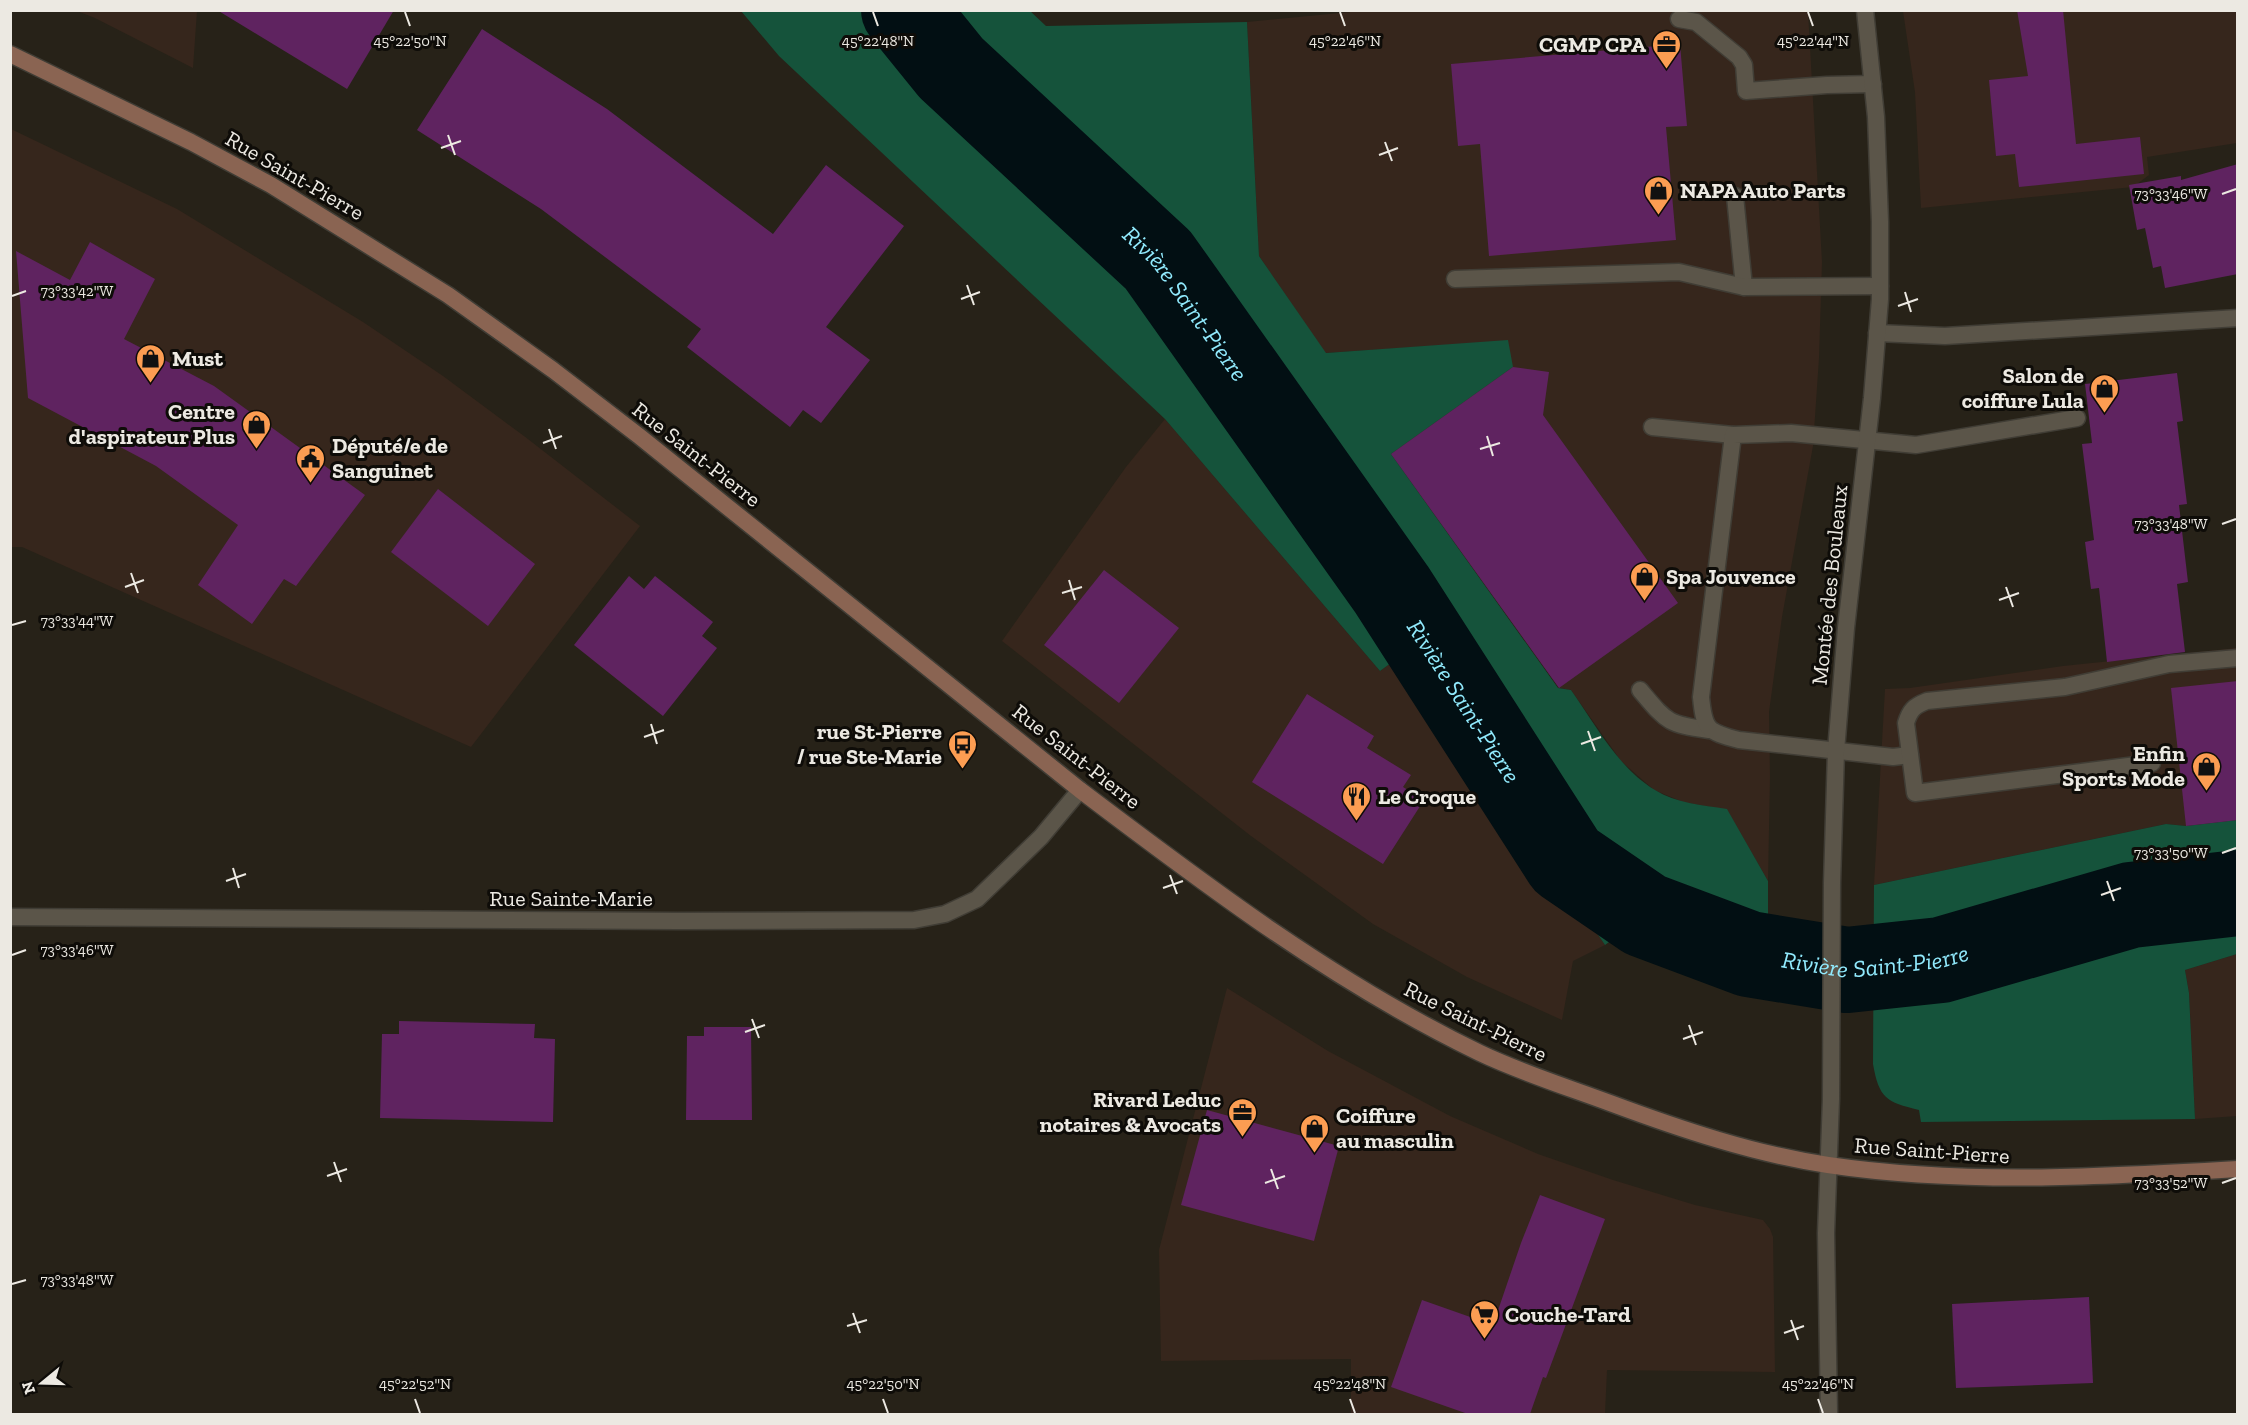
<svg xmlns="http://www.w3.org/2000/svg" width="2248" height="1425" font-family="'Zilla Slab',serif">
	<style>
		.commercial { fill: #36261c }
		.green { fill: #15533b }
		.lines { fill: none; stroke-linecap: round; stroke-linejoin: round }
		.river { stroke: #020f13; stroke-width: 86 }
		.building { fill: #5f2360 }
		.service-casing { stroke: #403d35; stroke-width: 19 }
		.minor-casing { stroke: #403d35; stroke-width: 19 }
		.tertiary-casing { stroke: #403d35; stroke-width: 19 }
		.secondary-casing { stroke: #403d35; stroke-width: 19 }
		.service { stroke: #5b5549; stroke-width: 16 }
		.minor { stroke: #5b5549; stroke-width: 16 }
		.tertiary { stroke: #5b5549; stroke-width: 16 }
		.secondary { stroke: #8a6452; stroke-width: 16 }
		.ticks { fill: none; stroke: #ece9e2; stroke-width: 2 }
		.labels { text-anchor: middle; stroke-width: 6; stroke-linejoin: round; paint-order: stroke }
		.poi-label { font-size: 22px; font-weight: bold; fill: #ece9e2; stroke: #0e0c08; text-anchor: start }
		.street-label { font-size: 22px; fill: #ece9e2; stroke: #0e0c08 }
		.water-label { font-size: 24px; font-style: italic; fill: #91eafd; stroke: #0e0c08 }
		.ticks-label { font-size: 15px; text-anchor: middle; fill: #ece9e2; stroke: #0e0c08; stroke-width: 6; stroke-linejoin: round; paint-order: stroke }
	</style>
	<rect width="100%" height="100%" fill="#272218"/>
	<g class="commercial">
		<polygon points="1371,10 1808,11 1822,262 1819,358 1813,446 1782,617 1769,712 1770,777 1768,881 1727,810 1683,802 1654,790 1621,761 1571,690 1559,688 1391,454 1508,341 1325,353 1259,256 1247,22"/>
		<polygon points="77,11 197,11 193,68 95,18"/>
		<polygon points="1903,11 2237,11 2237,143 2147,157 2149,175 2133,187 1921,208 1915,92"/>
		<polygon points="11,129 177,209 363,322 443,376 524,436 640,526 471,747 22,547 11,547"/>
		<polygon points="1165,419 1380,671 1406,652 1605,945 1573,961 1562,1020 1467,977 1373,924 1251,836 1002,641 1126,467"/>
		<polygon points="2237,648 2237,820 2186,826 2166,824 1874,885 1885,689 1910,688 2063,666"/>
		<polygon points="2237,954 2237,1116 2195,1119 2189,993 2185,970"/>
		<polygon points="1227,988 1328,1051 1450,1116 1538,1154 1613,1180 1695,1205 1763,1220 1770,1229 1773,1237 1775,1372 1607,1370 1605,1414 1351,1414 1351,1359 1161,1361 1159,1250"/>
	</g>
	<g class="green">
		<path d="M 741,11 L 1030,11 L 1046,26 L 1247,22 L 1259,256 L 1326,353 L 1508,340 L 1513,367 L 1391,454 L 1558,688 L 1571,690 C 1595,724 1618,768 1655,790 C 1676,803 1702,805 1727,809 L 1768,881 L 1768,944 L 1749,942 L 1655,908 L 1605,945 L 1406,652 L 1380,671 L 1165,419 L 779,56 Z"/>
		<path d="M 2237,820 L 2237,954 L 2185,970 L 2189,993 L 2195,1119 L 1921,1122 L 1919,1110 C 1886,1102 1879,1098 1873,1064 L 1874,885 L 2166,824 L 2186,826 Z"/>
	</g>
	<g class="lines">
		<path class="river" id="s1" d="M 904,10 L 951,68 L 1158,260 L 1392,590 L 1566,861 L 1645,915 L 1749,954 L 1847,970 L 1941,960 L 2131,905 L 2238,893"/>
	</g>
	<g class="building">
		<polygon points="217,10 394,10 347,89"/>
		<polygon points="2017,10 2063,10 2076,144 2140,137 2144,174 2019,187 2015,154 1996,156 1989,80 2028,76"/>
		<polygon points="482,29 607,109 773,234 826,165 904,226 826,327 870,360 821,423 803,410 790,427 687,347 701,329 541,209 417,130"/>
		<polygon points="1680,44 1687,126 1666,127 1676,240 1489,256 1480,144 1458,146 1451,64"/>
		<polygon points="2238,164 2238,274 2165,288 2161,266 2153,268 2145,228 2137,230 2129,185 2181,176 2181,180"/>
		<polygon points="90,242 155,279 124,339 214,386 365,495 296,586 284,579 252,624 198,585 238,525 156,466 28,398 16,251 70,280"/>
		<polygon points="1513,367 1549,372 1543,415 1678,603 1559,688 1391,454"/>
		<polygon points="2177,373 2183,421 2177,422 2187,504 2179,505 2188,582 2177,584 2185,652 2107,662 2099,588 2091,589 2085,542 2094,540 2082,444 2092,443 2085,384"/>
		<polygon points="438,489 535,564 488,626 391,552"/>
		<polygon points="1104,570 1179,628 1119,703 1044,645"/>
		<polygon points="629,576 644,589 655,576 713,622 702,636 717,648 663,716 574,645"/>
		<polygon points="2238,681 2238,820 2186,826 2171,688"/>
		<polygon points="1307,694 1374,736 1367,748 1411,775 1403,787 1424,800 1383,864 1252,782"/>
		<polygon points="399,1021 535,1024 534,1038 555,1039 553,1122 380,1118 382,1034 399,1034"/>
		<polygon points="704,1027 751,1027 752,1120 686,1120 687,1036 704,1036"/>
		<polygon points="1207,1110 1339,1146 1314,1241 1181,1205"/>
		<polygon points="1540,1195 1605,1219 1546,1378 1543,1377 1530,1414 1468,1414 1391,1387 1422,1300 1493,1325 1521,1243"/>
		<polygon points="2089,1297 2093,1383 1956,1388 1952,1304"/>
	</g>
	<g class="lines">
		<defs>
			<g id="service">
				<polyline points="1679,19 1696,22 1739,57 1744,65 1746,91 1827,85 1873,84"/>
				<polyline points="1735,196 1744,287"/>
				<polyline points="1455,279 1679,272 1744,287 1880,286"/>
				<polyline points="1652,427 1733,435"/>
				<path d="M 1640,690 C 1667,722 1667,724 1709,730"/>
				<path d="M 1910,755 L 1893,757 L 1739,740 C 1707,732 1704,729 1701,697 L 1733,435 L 1791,433 L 1916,445 L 2077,418"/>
				<path d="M 2152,763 L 1915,793 L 1906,723 C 1910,710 1914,706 1927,701 L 2065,687 L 2169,664 L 2238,658"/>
			</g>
			<g id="minor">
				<polyline points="1877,333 1945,336 2238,318"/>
				<polyline points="10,917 678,921 914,920 945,914 977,899 1041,837 1080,790"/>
			</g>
			<polyline id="tertiary" points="1829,1414 1826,1233 1831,1099 1832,883 1836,751 1846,628 1872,398 1880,299 1880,222 1876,117 1865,10"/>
			<path id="secondary" d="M 10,54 L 191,142 L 271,185 L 448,295 L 553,370 L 639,436 L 1080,790 C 1208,887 1335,983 1480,1053 C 1522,1073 1567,1087 1610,1103 C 1680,1129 1754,1154 1828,1165 C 1964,1185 2101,1177 2238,1169"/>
		</defs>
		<use href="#service" class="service-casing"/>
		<use href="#minor" class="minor-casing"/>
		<use href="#tertiary" class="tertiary-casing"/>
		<use href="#secondary" class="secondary-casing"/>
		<use href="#service" class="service"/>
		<use href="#minor" class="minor"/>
		<use href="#tertiary" class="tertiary"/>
		<use href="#secondary" class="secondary"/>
	</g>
	<path class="ticks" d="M 405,12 L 410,26M 873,12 L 878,26M 1340,12 L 1345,26M 1808,12 L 1813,26M 448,135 L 455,155M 1385,142 L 1392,161M 441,148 L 461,141M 1379,155 L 1398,148M 2222,194 L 2236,189M 967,285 L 974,305M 1905,292 L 1911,312M 12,296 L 26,291M 961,299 L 980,292M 1898,306 L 1918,299M 549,429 L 556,449M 1487,436 L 1493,456M 543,443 L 562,436M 1480,449 L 1500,443M 2222,524 L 2236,519M 131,573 L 138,593M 1069,580 L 1075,600M 125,587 L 144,580M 2006,587 L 2013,607M 1062,593 L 1082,587M 1999,600 L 2019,593M 12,625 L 26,621M 651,724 L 657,744M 1588,731 L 1595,751M 644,737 L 664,730M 1581,744 L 1601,737M 2222,853 L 2236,848M 233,868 L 239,888M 1170,875 L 1177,894M 226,881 L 246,874M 2107,881 L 2114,901M 1163,888 L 1183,881M 2101,895 L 2121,888M 12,955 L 26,950M 752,1019 L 759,1038M 1689,1025 L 1696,1045M 745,1032 L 765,1025M 1683,1039 L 1703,1032M 334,1162 L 341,1182M 1271,1169 L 1278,1189M 327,1176 L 347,1169M 1265,1183 L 1285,1176M 2222,1183 L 2236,1178M 12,1284 L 26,1280M 853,1313 L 860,1333M 1791,1320 L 1798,1340M 847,1326 L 867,1320M 1784,1333 L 1804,1326M 415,1399 L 420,1413M 883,1399 L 888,1413M 1350,1399 L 1355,1413M 1818,1399 L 1823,1413"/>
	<defs>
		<symbol id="office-pin" viewBox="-11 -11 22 30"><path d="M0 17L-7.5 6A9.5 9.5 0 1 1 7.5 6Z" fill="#fc9d52" stroke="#0e0c08"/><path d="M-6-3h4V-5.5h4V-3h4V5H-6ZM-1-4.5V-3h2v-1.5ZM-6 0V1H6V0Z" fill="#111"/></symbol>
		<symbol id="shop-pin" viewBox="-11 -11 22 30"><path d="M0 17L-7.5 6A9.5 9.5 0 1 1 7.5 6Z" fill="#fc9d52" stroke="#0e0c08"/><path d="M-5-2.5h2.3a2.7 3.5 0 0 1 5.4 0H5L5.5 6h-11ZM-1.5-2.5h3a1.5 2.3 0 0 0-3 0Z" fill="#111"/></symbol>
		<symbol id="civic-pin" viewBox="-11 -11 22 30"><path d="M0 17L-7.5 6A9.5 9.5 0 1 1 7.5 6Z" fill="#fc9d52" stroke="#0e0c08"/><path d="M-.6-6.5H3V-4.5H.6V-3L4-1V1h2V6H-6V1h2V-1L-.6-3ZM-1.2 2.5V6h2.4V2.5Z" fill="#111"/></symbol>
		<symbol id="bus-pin" viewBox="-11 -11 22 30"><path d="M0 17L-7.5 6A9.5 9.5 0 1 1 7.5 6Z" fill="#fc9d52" stroke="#0e0c08"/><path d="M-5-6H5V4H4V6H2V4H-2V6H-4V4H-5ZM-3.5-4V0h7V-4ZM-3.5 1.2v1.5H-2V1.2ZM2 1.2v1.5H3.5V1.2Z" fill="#111"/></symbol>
		<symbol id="restaurant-pin" viewBox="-11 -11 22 30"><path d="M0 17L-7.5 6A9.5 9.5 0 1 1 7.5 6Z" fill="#fc9d52" stroke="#0e0c08"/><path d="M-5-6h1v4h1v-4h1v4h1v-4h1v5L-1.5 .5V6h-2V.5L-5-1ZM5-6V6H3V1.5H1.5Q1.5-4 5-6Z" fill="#111"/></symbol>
		<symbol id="supermarket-pin" viewBox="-11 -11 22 30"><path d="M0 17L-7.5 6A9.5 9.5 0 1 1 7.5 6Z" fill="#fc9d52" stroke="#0e0c08"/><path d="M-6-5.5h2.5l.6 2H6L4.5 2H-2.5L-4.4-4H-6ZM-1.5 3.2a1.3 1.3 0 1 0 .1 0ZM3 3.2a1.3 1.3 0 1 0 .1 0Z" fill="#111"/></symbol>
	</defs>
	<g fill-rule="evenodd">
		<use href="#office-pin" x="1650" y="28" width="33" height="45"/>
		<use href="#shop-pin" x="1642" y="174" width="33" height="45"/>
		<use href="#shop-pin" x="134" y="342" width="33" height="45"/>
		<use href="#shop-pin" x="2088" y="372" width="33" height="45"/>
		<use href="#shop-pin" x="240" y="408" width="33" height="45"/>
		<use href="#civic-pin" x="294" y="442" width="33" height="45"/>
		<use href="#shop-pin" x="1628" y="560" width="33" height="45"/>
		<use href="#bus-pin" x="946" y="728" width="33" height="45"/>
		<use href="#shop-pin" x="2190" y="750" width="33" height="45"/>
		<use href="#restaurant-pin" x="1340" y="780" width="33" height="45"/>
		<use href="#office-pin" x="1226" y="1096" width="33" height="45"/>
		<use href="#shop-pin" x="1298" y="1112" width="33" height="45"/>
		<use href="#supermarket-pin" x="1468" y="1298" width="33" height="45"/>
	</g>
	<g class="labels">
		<g class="poi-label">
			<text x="1646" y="52" text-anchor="end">CGMP CPA</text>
			<text x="1680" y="198">NAPA Auto Parts</text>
			<text x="172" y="366">Must</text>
			<text x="2084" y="383" text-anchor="end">Salon de<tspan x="2084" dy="25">coiffure Lula</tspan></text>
			<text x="235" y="419" text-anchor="end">Centre<tspan x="235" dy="25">d'aspirateur Plus</tspan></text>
			<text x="332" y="453">Député/e de<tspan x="332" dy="25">Sanguinet</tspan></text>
			<text x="1666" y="584">Spa Jouvence</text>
			<text x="942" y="739" text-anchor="end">rue St-Pierre<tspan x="942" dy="25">/ rue Ste-Marie</tspan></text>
			<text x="2185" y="761" text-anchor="end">Enfin<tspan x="2185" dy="25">Sports Mode</tspan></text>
			<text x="1378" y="804">Le Croque</text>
			<text x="1221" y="1107" text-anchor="end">Rivard Leduc<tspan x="1221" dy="25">notaires &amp; Avocats</tspan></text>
			<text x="1336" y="1123">Coiffure<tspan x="1336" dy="25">au masculin</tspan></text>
			<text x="1505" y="1322">Couche-Tard</text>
		</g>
		<g class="street-label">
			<text transform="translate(295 175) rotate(30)" y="8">Rue Saint-Pierre</text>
			<text transform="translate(697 454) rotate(38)" y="8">Rue Saint-Pierre</text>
			<text transform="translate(1829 585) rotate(-84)" y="8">Montée des Bouleaux</text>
			<text transform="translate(1077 756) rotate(38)" y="8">Rue Saint-Pierre</text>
			<text x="571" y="906">Rue Sainte-Marie</text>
			<text transform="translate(1476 1021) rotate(26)" y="8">Rue Saint-Pierre</text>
			<text transform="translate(1932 1150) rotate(4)" y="8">Rue Saint-Pierre</text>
		</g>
		<g class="water-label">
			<text dy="8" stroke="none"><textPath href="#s1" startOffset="408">Rivière Saint-Pierre</textPath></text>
			<text dy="8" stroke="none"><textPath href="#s1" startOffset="894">Rivière Saint-Pierre</textPath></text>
			<text dy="8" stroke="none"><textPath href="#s1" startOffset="1418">Rivière Saint-Pierre</textPath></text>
		</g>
	</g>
	<g class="ticks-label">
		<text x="410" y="46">45°22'50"N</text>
		<text x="878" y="46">45°22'48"N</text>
		<text x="1345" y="46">45°22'46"N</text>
		<text x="1813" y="46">45°22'44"N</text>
		<text x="2171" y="199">73°33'46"W</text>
		<text x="77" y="296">73°33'42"W</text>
		<text x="2171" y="529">73°33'48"W</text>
		<text x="77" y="626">73°33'44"W</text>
		<text x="2171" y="858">73°33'50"W</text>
		<text x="77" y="955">73°33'46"W</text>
		<text x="2171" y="1188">73°33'52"W</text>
		<text x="77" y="1285">73°33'48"W</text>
		<text x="415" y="1389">45°22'52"N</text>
		<text x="883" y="1389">45°22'50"N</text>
		<text x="1350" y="1389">45°22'48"N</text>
		<text x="1818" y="1389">45°22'46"N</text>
	</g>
	<rect width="2248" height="1425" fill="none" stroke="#ece9e2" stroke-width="24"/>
	<g transform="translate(42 1383) rotate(251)" stroke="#0e0c08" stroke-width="4.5" paint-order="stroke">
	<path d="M0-4.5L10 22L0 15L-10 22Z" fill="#ece9e2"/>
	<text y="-9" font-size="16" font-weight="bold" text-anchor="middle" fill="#ece9e2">N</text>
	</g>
</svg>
